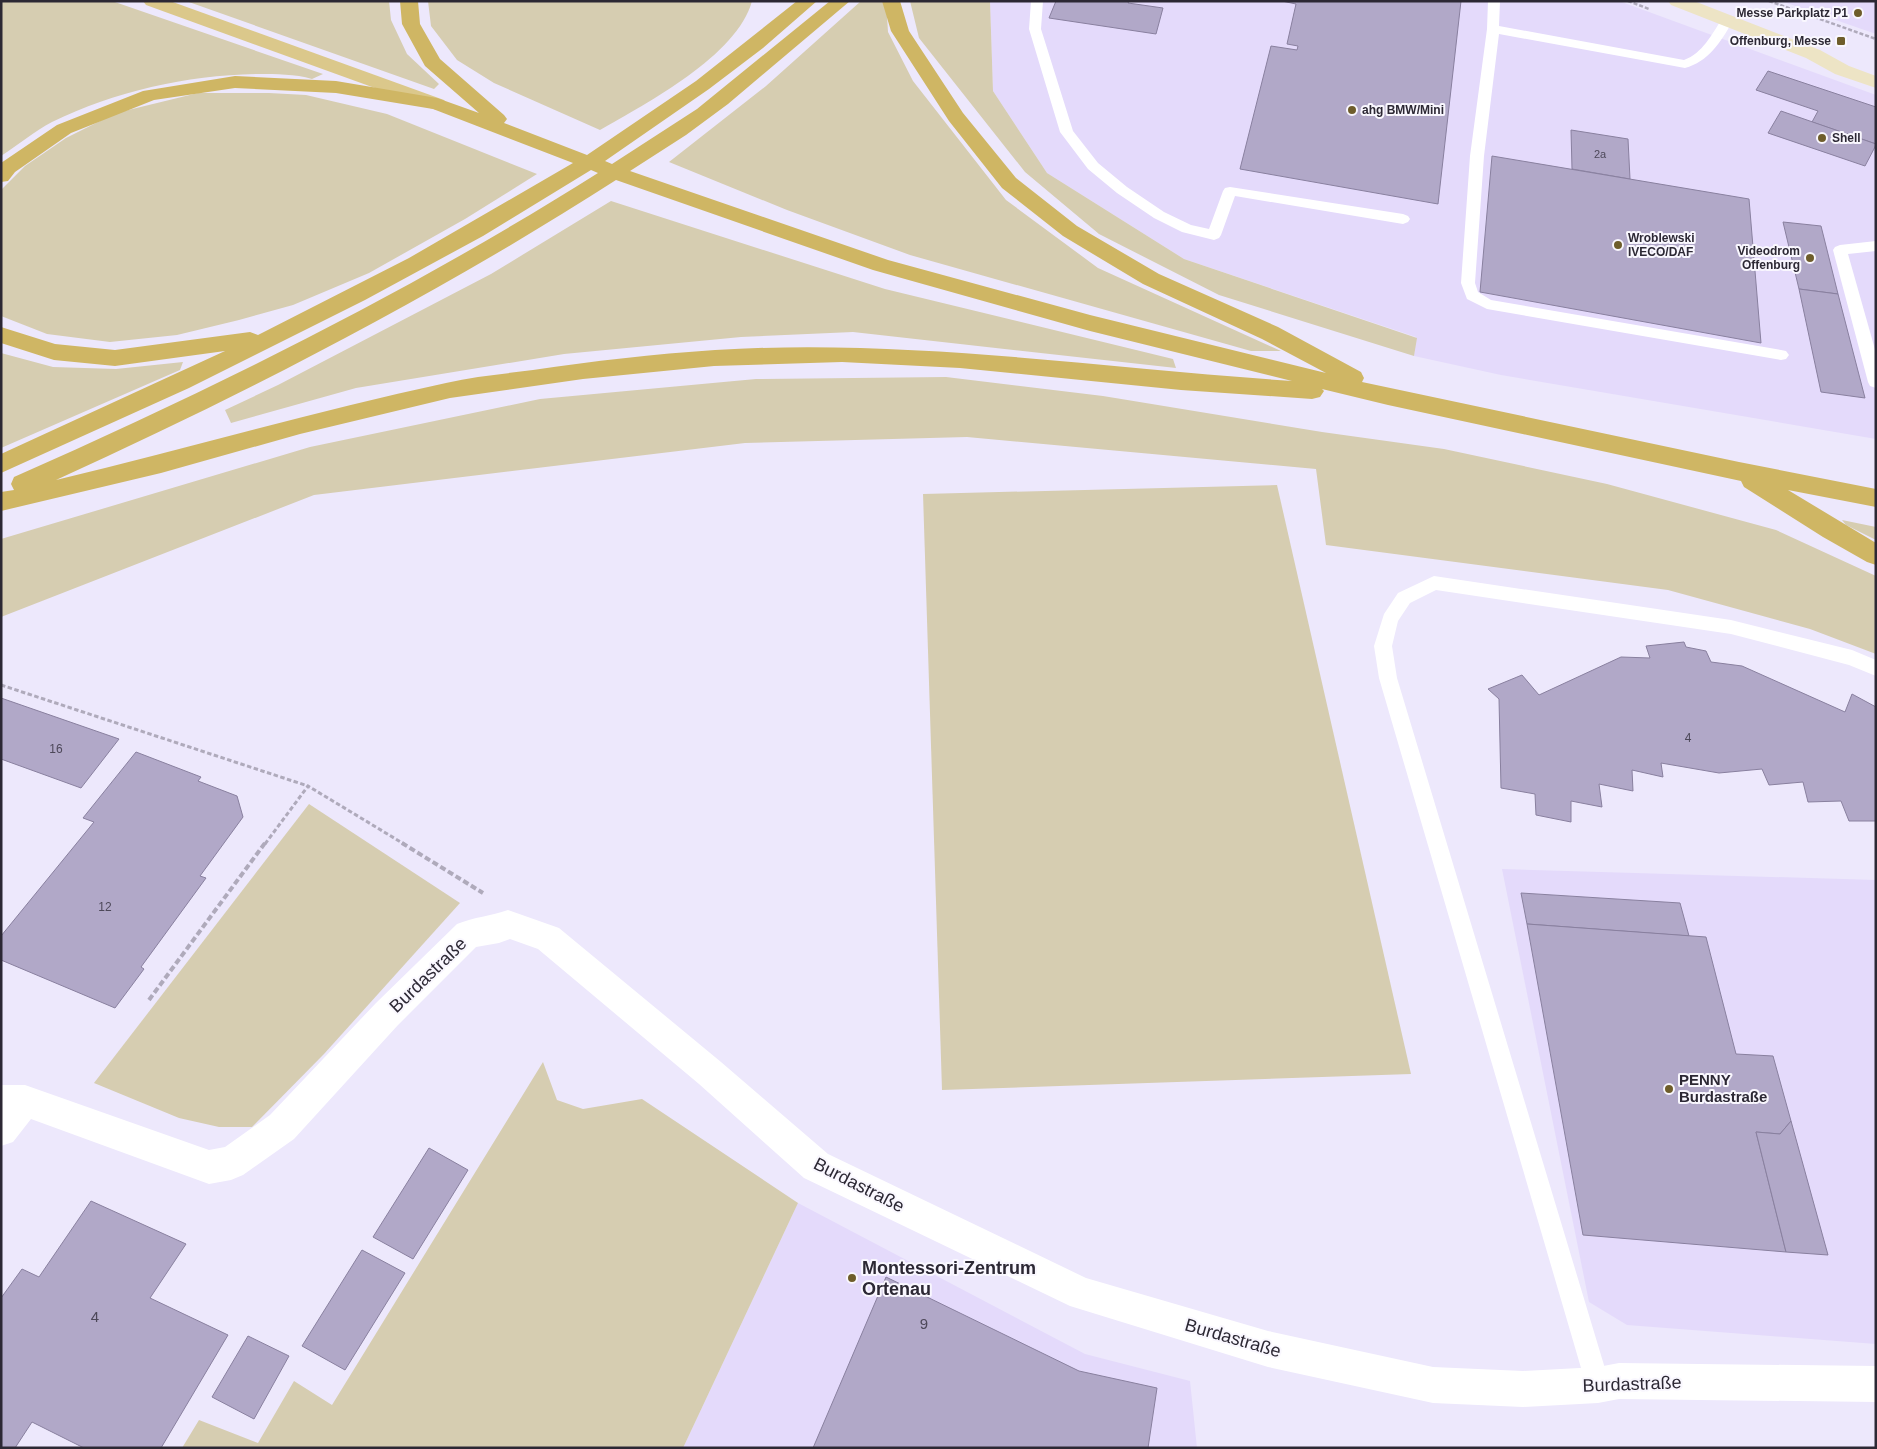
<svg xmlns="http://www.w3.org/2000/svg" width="1877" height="1449" font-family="Helvetica,sans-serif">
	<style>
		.built { fill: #e4dafb }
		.green { fill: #d6cdb1 }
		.building { fill: #b1a8c8; stroke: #89809f }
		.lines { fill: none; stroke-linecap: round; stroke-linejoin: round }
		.path-far2 { stroke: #afaabb; stroke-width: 2.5; stroke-dasharray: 4 2; stroke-linecap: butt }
		.path-far1 { stroke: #afaabb; stroke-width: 3; stroke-dasharray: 4.5 2.5; stroke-linecap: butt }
		.path { stroke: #afaabb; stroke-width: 4; stroke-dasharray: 6 3; stroke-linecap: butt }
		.service { fill: #fff; fill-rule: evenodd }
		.minor { fill: #fff; fill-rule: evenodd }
		.secondary { fill: #ede4c5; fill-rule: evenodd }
		.primary { fill: #dbc88b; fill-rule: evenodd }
		.trunk { fill: #cfb664; fill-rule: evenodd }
		.poi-dot { fill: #6e5d2b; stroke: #f9f7fe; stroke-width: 2 }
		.labels { text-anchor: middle; stroke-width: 4; stroke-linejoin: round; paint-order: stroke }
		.far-number-label { font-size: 11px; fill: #4d4859 }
		.far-poi-label { font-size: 12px; font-weight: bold; fill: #2c2834; stroke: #f9f7fe; text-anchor: end }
		.number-label { font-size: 12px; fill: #4d4859 }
		.poi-label { font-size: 15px; font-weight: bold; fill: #2c2834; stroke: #f9f7fe; text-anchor: start }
		.near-number-label { font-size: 15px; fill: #4d4859 }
		.near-street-label { font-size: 18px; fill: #2c2834; stroke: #f9f7fe }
		.near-poi-label { font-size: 18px; font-weight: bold; fill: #2c2834; stroke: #f9f7fe; text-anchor: start }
	</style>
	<rect width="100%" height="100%" fill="#ede8fc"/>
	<g class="built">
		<polygon points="990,1 1619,1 1876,95 1876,439 1501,375 1414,356 1416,337 1184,259 1047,173 993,91"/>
		<polygon points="1781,1 1876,1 1876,34"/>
		<polygon points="1502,869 1876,880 1876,1344 1627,1325 1589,1302"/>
		<polygon points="798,1203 1085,1354 1190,1381 1197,1448 683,1448"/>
	</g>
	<g class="green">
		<path d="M 1,1 L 112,1 L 323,74 L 312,79 C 295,74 276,74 259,74 C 188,75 116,91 52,122 C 35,131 18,145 1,156 Z"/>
		<polygon points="186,1 389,1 391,20 407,54 439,84 434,89"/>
		<path d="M 428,1 L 752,1 C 737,56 647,103 600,130 L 494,83 L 457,60 L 431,26 Z"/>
		<polygon points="861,1 886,1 888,32 913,81 1006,200 1098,268 1281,351 1251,351 910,255 787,210 669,162 766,86"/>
		<polygon points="910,1 990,1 993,91 1047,173 1184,259 1417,338 1414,356 1219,295 1099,234 1025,172 919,38"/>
		<polygon points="198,93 269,93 306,95 387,114 537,174 465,219 369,273 293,305 239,320 177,335 110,342 47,334 1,316 1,190 25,166 66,138 116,113"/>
		<polygon points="611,201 885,289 1173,359 1176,368 853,332 741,337 564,354 356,388 231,423 225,410 278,385 491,274"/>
		<polygon points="1,353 53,367 116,369 183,362 180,370 1,448"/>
		<polygon points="946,377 1103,396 1322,432 1444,449 1607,484 1776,530 1876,576 1876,654 1810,629 1668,590 1326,545 1316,469 967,437 745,443 314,495 1,617 1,539 310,447 540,399 756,379"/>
		<polygon points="1277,485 1411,1074 942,1090 923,494"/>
		<polygon points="1842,520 1876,527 1876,540 1846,525"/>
		<polygon points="309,804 460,903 324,1054 252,1127 219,1127 179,1118 94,1083"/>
		<polygon points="543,1062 557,1100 583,1109 642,1099 798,1203 683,1448 182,1448 199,1420 258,1443 294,1381 332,1405"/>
	</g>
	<g class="building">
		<polygon points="1056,1 1129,1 1128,3 1163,8 1156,34 1049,18"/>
		<polygon points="1282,1 1461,1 1438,204 1240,169 1271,46 1297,50 1298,46 1287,44 1296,4"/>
		<polygon points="1768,71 1876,107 1876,144 1812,122 1818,111 1756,90"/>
		<polygon points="1781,111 1876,144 1876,145 1865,166 1768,133"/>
		<polygon points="1571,130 1628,139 1630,179 1572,169"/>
		<polygon points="1492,156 1749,199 1761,343 1480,292"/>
		<polygon points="1783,222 1821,226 1838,294 1799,289"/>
		<polygon points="1799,289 1838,294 1865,398 1821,392"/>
		<polygon points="1684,642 1686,647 1706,651 1711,662 1742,666 1845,712 1852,694 1876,707 1876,821 1849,821 1841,801 1808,802 1803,782 1769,785 1762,769 1719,773 1661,763 1663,777 1632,770 1633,791 1599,784 1602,807 1571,801 1571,822 1536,815 1535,794 1501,788 1499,699 1488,689 1522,675 1539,695 1621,657 1650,658 1646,646"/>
		<polygon points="1,698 119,739 81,788 1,759"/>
		<polygon points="136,752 201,777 198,781 237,796 243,817 200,876 206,878 141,967 144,969 115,1008 1,960 1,936 94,822 83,818"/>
		<polygon points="1521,893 1680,903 1689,936 1527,924"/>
		<polygon points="1527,924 1706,937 1736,1054 1773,1056 1791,1121 1780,1134 1756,1132 1786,1252 1583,1235"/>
		<polygon points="1791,1121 1828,1255 1786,1252 1756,1132 1780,1134"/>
		<polygon points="429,1148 468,1170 413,1259 373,1237"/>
		<polygon points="91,1201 186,1244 150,1298 228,1335 161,1448 84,1448 32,1422 15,1448 1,1448 1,1298 22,1269 39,1277"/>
		<polygon points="362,1250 405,1273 345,1370 302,1346"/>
		<polygon points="886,1277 1079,1371 1157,1388 1148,1448 813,1448"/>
		<polygon points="248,1336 289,1356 254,1419 212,1397"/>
	</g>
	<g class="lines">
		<g class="path-far2">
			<polyline points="1628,1 1649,9"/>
			<polyline points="1769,1 1876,39"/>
		</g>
		<g class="path-far1">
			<polyline points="1,685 308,786"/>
			<polyline points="265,844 308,786 404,844"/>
		</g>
		<g class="path">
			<polyline points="402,843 483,893"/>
			<polyline points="149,1000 265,843"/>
		</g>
		<g class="service">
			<polygon points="1031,1 1043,1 1041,29 1073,131 1098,163 1127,187 1164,212 1191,225 1209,229 1223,191 1225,188 1230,187 1403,214 1408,216 1410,219 1408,222 1403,224 1235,196 1221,235 1219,238 1214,240 1182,232 1154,218 1117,193 1088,169 1060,132 1029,29"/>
			<path d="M 1488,1 L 1500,1 L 1499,26 L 1684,60 C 1703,53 1711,35 1722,19 L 1730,19 L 1732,22 C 1721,42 1708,62 1685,68 L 1499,34 L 1484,156 L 1475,283 L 1478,292 L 1491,300 L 1781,350 L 1786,351 L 1789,355 L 1786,359 L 1781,360 L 1487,309 L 1467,299 L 1461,283 L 1470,156 L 1487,29 Z"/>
			<polygon points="1876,241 1876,251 1848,254 1876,353 1876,388 1870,386 1868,382 1833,250 1835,247 1840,245"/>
			<polygon points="1434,576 1731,620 1852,650 1876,660 1876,676 1849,665 1731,634 1436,590 1410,603 1398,621 1392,646 1397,678 1610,1385 1607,1394 1598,1397 1589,1394 1586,1385 1379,678 1374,646 1384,614 1398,593"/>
		</g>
		<path class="minor" d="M 508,910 L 559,928 L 721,1062 L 828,1154 L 1086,1278 L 1268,1331 L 1433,1367 L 1523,1371 L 1598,1367 L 1619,1363 L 1876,1366 L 1876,1402 L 1619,1399 L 1598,1403 L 1523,1407 L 1433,1403 L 1268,1367 L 1070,1306 L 804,1178 L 699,1084 L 538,949 L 510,939 L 499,943 L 476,947 L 398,1025 L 294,1139 L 243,1175 L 231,1180 L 209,1184 L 31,1119 L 13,1142 L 1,1146 L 1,1085 L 25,1085 L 209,1150 L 225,1147 L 270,1115 L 376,1003 L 457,924 C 474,917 491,916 508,910 Z"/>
		<polygon class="secondary" points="1668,1 1694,1 1820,50 1849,66 1876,76 1876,88 1835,74 1806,58 1671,5"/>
		<polygon class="primary" points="143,1 170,1 444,100 447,104 444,108 437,110 430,108 146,5"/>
		<path class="trunk" d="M 400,1 L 418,1 L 420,24 L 440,59 L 504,115 L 507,119 L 504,123 L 587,155 L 696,81 L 797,1 L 817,1 L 763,48 L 709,89 L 605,161 L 612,164 L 697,109 L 830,1 L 850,1 L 728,104 L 686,135 L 630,171 L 888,260 L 1090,315 L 1326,373 L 1262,339 L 1143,284 L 1063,236 L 1002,188 L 949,121 L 891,31 L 882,1 L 900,1 L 909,31 L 963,113 L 1016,178 L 1077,226 L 1159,274 L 1278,327 L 1361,372 L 1364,378 L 1362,382 L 1739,462 L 1876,489 L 1876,507 L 1788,490 L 1876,543 L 1876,565 L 1867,562 L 1823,537 L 1744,487 L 1741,481 L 1388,405 L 1322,389 L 1324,391 L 1320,397 L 1312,399 L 1181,390 L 960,368 L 842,362 L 714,366 L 583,379 L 450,398 L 300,434 L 161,473 L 1,511 L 1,492 L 14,490 L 11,484 L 14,477 C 216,388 411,291 598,173 L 591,170 L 483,236 L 365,300 L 189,388 L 1,473 L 1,454 L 225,351 L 115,366 L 54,360 L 1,343 L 1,327 L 55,344 L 115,350 L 250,332 L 258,335 L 409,258 L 573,163 L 433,109 L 336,93 L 235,88 L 154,100 L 71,133 L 15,172 L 8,181 L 1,182 L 1,163 L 57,125 L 143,91 L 235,76 L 336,81 L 437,98 L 479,113 L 425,66 L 402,24 ZM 616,180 L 873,270 L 1090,331 L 1292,381 C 1099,368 908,338 715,350 C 654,354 593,361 533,370 C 504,374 475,376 446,383 C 315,411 186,449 56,480 C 249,392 437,295 616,180 Z"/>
	</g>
	<g class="poi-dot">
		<circle cx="1858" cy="13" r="5"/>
		<rect x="1836" y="36" width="10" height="10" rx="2.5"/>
		<circle cx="1352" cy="110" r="5"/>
		<circle cx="1822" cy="138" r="5"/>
		<circle cx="1618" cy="245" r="5"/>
		<circle cx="1810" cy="258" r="5"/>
		<circle cx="1669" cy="1089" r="5"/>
		<circle cx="852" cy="1278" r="5"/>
	</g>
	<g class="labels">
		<g class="far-number-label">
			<text x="1600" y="158">2a</text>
		</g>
		<g class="far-poi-label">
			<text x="1848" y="17">Messe Parkplatz P1</text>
			<text x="1831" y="45">Offenburg, Messe</text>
			<text x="1362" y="114" text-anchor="start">ahg BMW/Mini</text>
			<text x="1832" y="142" text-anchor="start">Shell</text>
			<text x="1628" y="242" text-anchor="start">Wroblewski<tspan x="1628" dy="14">IVECO/DAF</tspan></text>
			<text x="1800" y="255">Videodrom<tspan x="1800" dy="14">Offenburg</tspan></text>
		</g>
		<g class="number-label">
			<text x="1688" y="742">4</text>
			<text x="56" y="753">16</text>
			<text x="105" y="911">12</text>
		</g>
		<g class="poi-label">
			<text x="1679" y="1085">PENNY<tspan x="1679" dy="17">Burdastraße</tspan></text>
		</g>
		<g class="near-number-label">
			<text x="95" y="1322">4</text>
			<text x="924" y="1329">9</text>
		</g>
		<g class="near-street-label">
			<text transform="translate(428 975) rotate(-44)" y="6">Burdastraße</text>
			<text transform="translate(859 1185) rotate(27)" y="6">Burdastraße</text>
			<text transform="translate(1233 1338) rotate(16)" y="6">Burdastraße</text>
			<text transform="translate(1632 1384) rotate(-2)" y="6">Burdastraße</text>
		</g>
		<g class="near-poi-label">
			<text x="862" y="1274">Montessori-Zentrum<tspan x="862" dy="21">Ortenau</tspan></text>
		</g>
	</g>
	<rect width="1877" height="1449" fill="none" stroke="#2c2834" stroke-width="5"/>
</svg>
